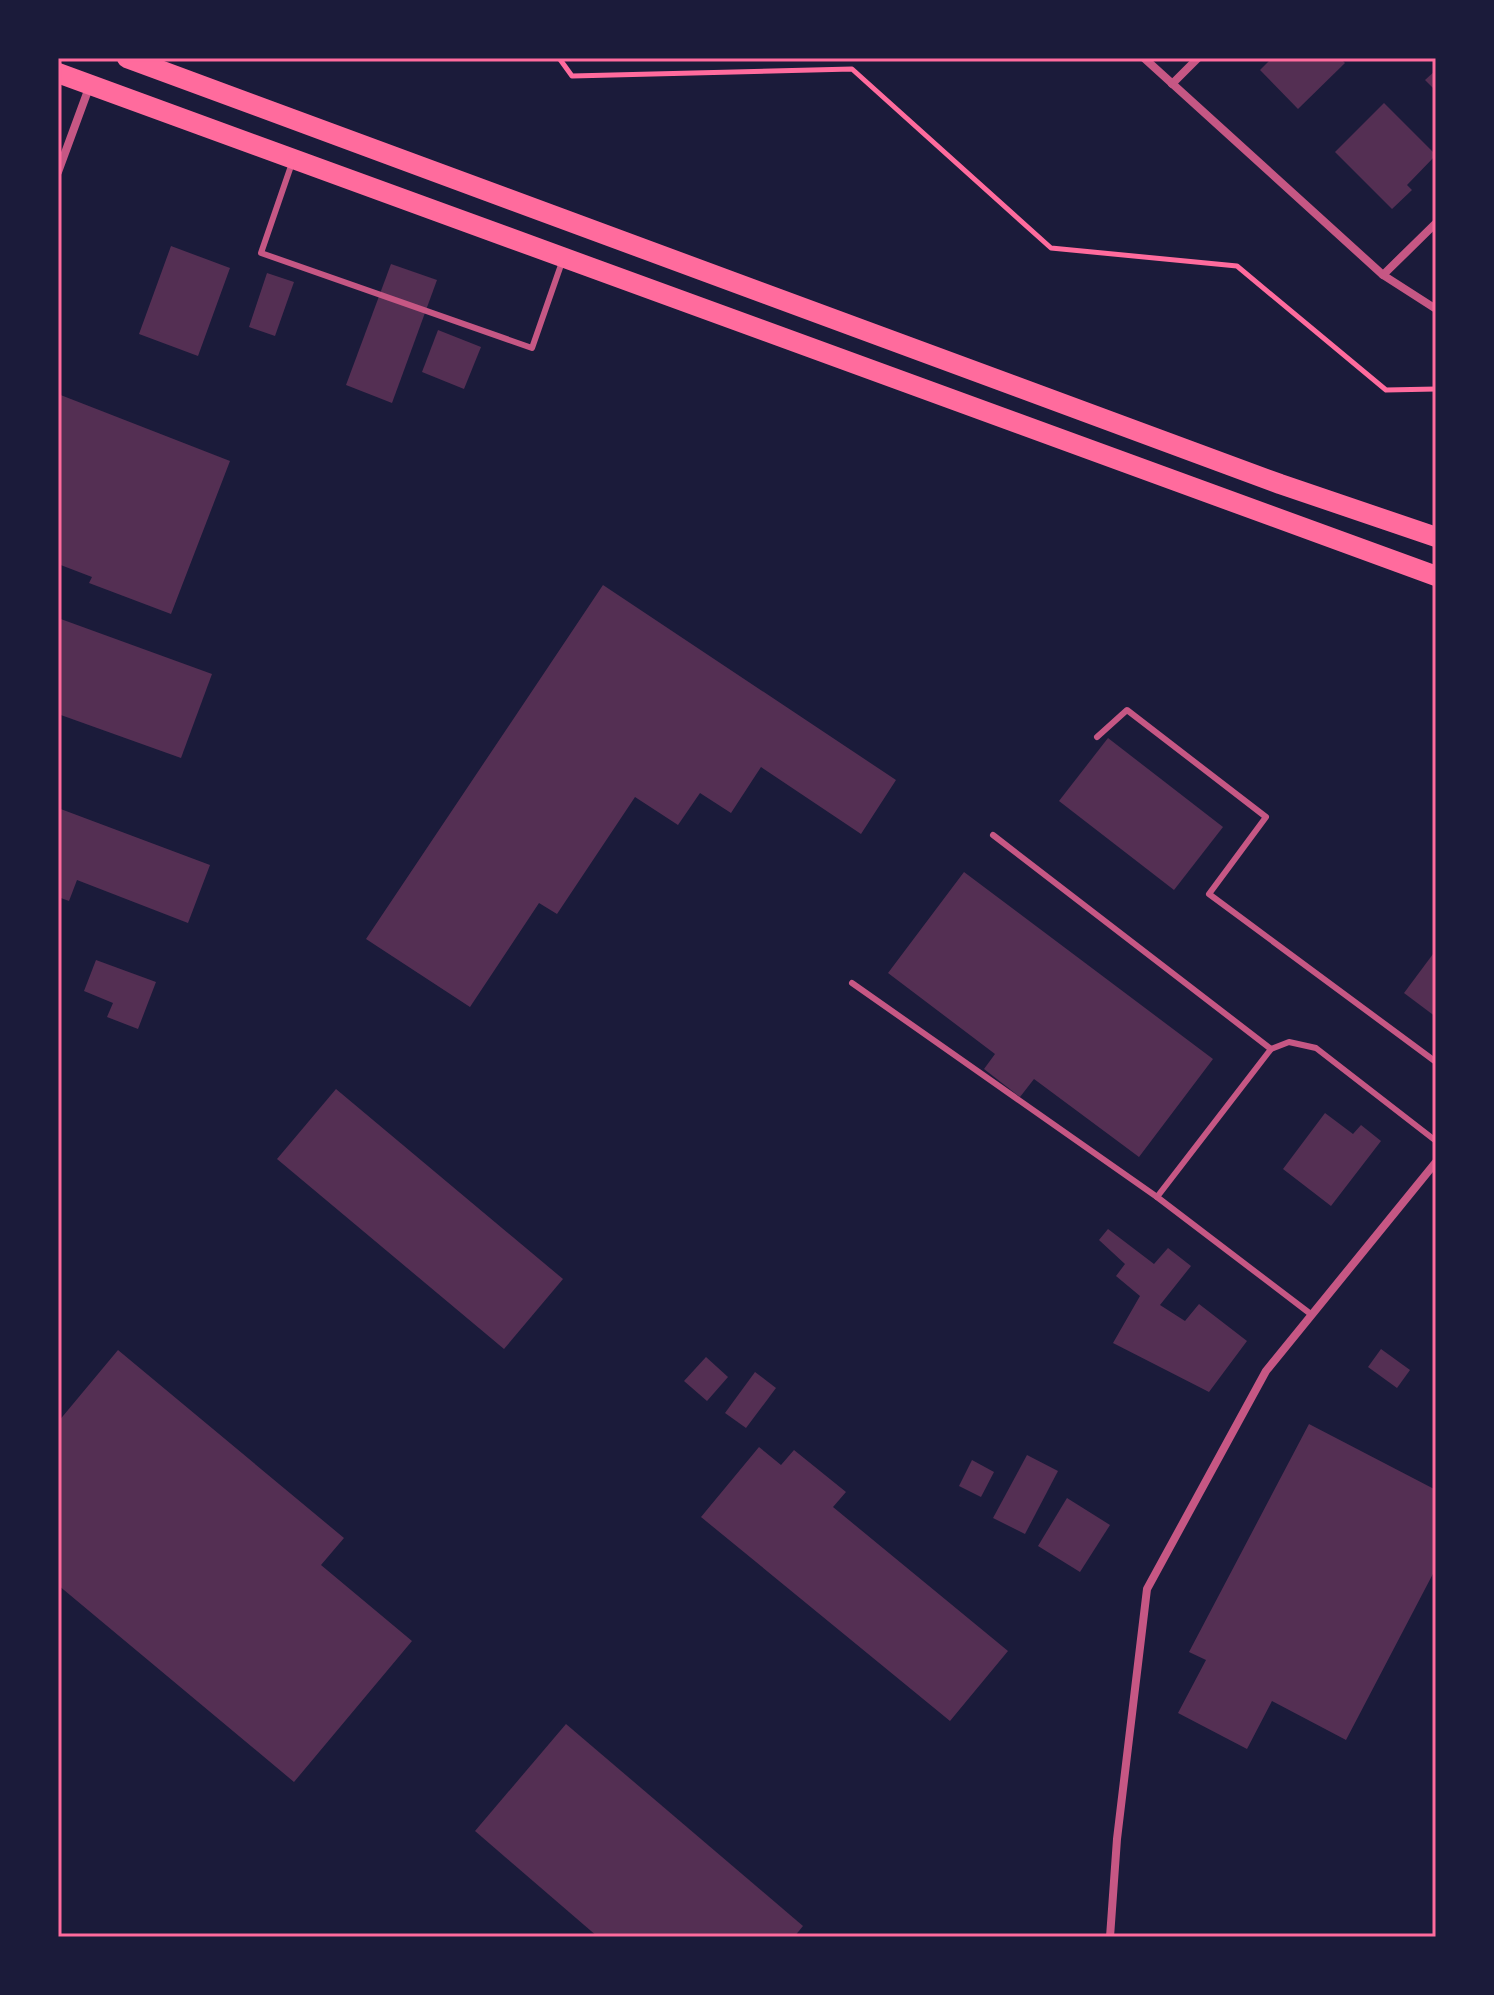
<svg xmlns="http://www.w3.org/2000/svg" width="1494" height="1995" font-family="Ubuntu,sans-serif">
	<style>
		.building { fill: #542f53 }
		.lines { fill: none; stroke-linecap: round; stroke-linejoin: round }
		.path { stroke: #ff6b9d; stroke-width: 5 }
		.service { stroke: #c65784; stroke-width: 6 }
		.minor { stroke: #c65784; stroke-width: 8 }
		.primary { stroke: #ff6b9d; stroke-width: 20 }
		.neatline { fill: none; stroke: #ff6b9d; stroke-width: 3 }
	</style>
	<rect width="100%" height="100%" fill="#1b1b3a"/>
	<g class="building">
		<polygon points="1272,58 1340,58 1345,63 1298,109 1260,70"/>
		<polygon points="1436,70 1436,91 1425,80"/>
		<polygon points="1384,103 1436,155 1407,185 1412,190 1392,209 1335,152"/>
		<polygon points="171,246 230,268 198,356 139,334"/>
		<polygon points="391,264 437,280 392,403 346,385"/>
		<polygon points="267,273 294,282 275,336 249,327"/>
		<polygon points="438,330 481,347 464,389 422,372"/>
		<polygon points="58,394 230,461 171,614 89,583 92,577 58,564"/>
		<polygon points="603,585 896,780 861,834 761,767 731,813 700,793 678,825 635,797 557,914 539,903 470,1007 366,939"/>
		<polygon points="58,618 212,674 181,758 58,714"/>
		<polygon points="1108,738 1223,827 1174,890 1059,801"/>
		<polygon points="58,808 210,865 188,923 77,880 69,901 58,897"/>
		<polygon points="964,872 1213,1059 1139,1157 1034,1079 1020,1097 984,1069 995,1054 888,973"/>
		<polygon points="1436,950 1436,1017 1404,993"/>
		<polygon points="96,960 156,982 138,1029 107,1017 113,1003 84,991"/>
		<polygon points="336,1089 563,1279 504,1349 277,1159"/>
		<polygon points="1325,1113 1353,1134 1361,1125 1381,1141 1331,1206 1283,1169"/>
		<polygon points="1108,1229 1154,1264 1168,1248 1191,1266 1160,1305 1185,1321 1199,1304 1247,1341 1209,1392 1113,1343 1140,1296 1116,1276 1125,1264 1099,1240"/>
		<polygon points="1381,1349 1410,1370 1397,1388 1368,1367"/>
		<polygon points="118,1350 344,1538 321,1565 412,1641 294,1782 58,1585 58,1422"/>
		<polygon points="706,1357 728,1377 707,1401 684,1381"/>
		<polygon points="755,1372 776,1388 746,1428 725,1413"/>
		<polygon points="1309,1424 1436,1490 1436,1568 1346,1740 1272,1701 1247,1749 1178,1713 1206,1660 1189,1652"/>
		<polygon points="759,1447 781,1465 794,1450 846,1492 833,1507 1008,1651 950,1721 701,1517"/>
		<polygon points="1027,1455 1058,1471 1025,1534 993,1518"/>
		<polygon points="972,1460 994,1472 981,1497 959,1486"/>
		<polygon points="1067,1498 1110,1525 1080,1572 1038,1546"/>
		<polygon points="566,1724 803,1926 794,1937 598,1937 475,1831"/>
	</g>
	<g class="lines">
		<polyline class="path" points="559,58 572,76 852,69 1051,248 1237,266 1386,390 1436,389"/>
		<g class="service">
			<polyline points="292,163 261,253 532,348 562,262"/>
			<polyline points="1097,737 1127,710 1266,817 1209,894 1436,1062"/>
			<polyline points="993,835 1271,1049"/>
			<polyline points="852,983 1157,1197 1312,1315"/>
			<polyline points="1157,1197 1271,1049 1289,1042 1316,1048 1436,1141"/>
		</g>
		<g class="minor">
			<polyline points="1144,58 1383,275 1436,309"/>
			<polyline points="1172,84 1198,58"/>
			<polyline points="58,172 90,85"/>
			<polyline points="1383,275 1436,223"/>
			<polyline points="1110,1937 1117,1839 1147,1589 1266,1371 1436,1162"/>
		</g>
		<g class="primary">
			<polyline points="127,58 1280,484 1436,537"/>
			<polyline points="58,73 1436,576"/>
		</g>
	</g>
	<rect width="1494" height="1995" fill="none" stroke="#1b1b3a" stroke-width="120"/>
	<rect x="60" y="60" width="1374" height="1875" class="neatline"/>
</svg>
